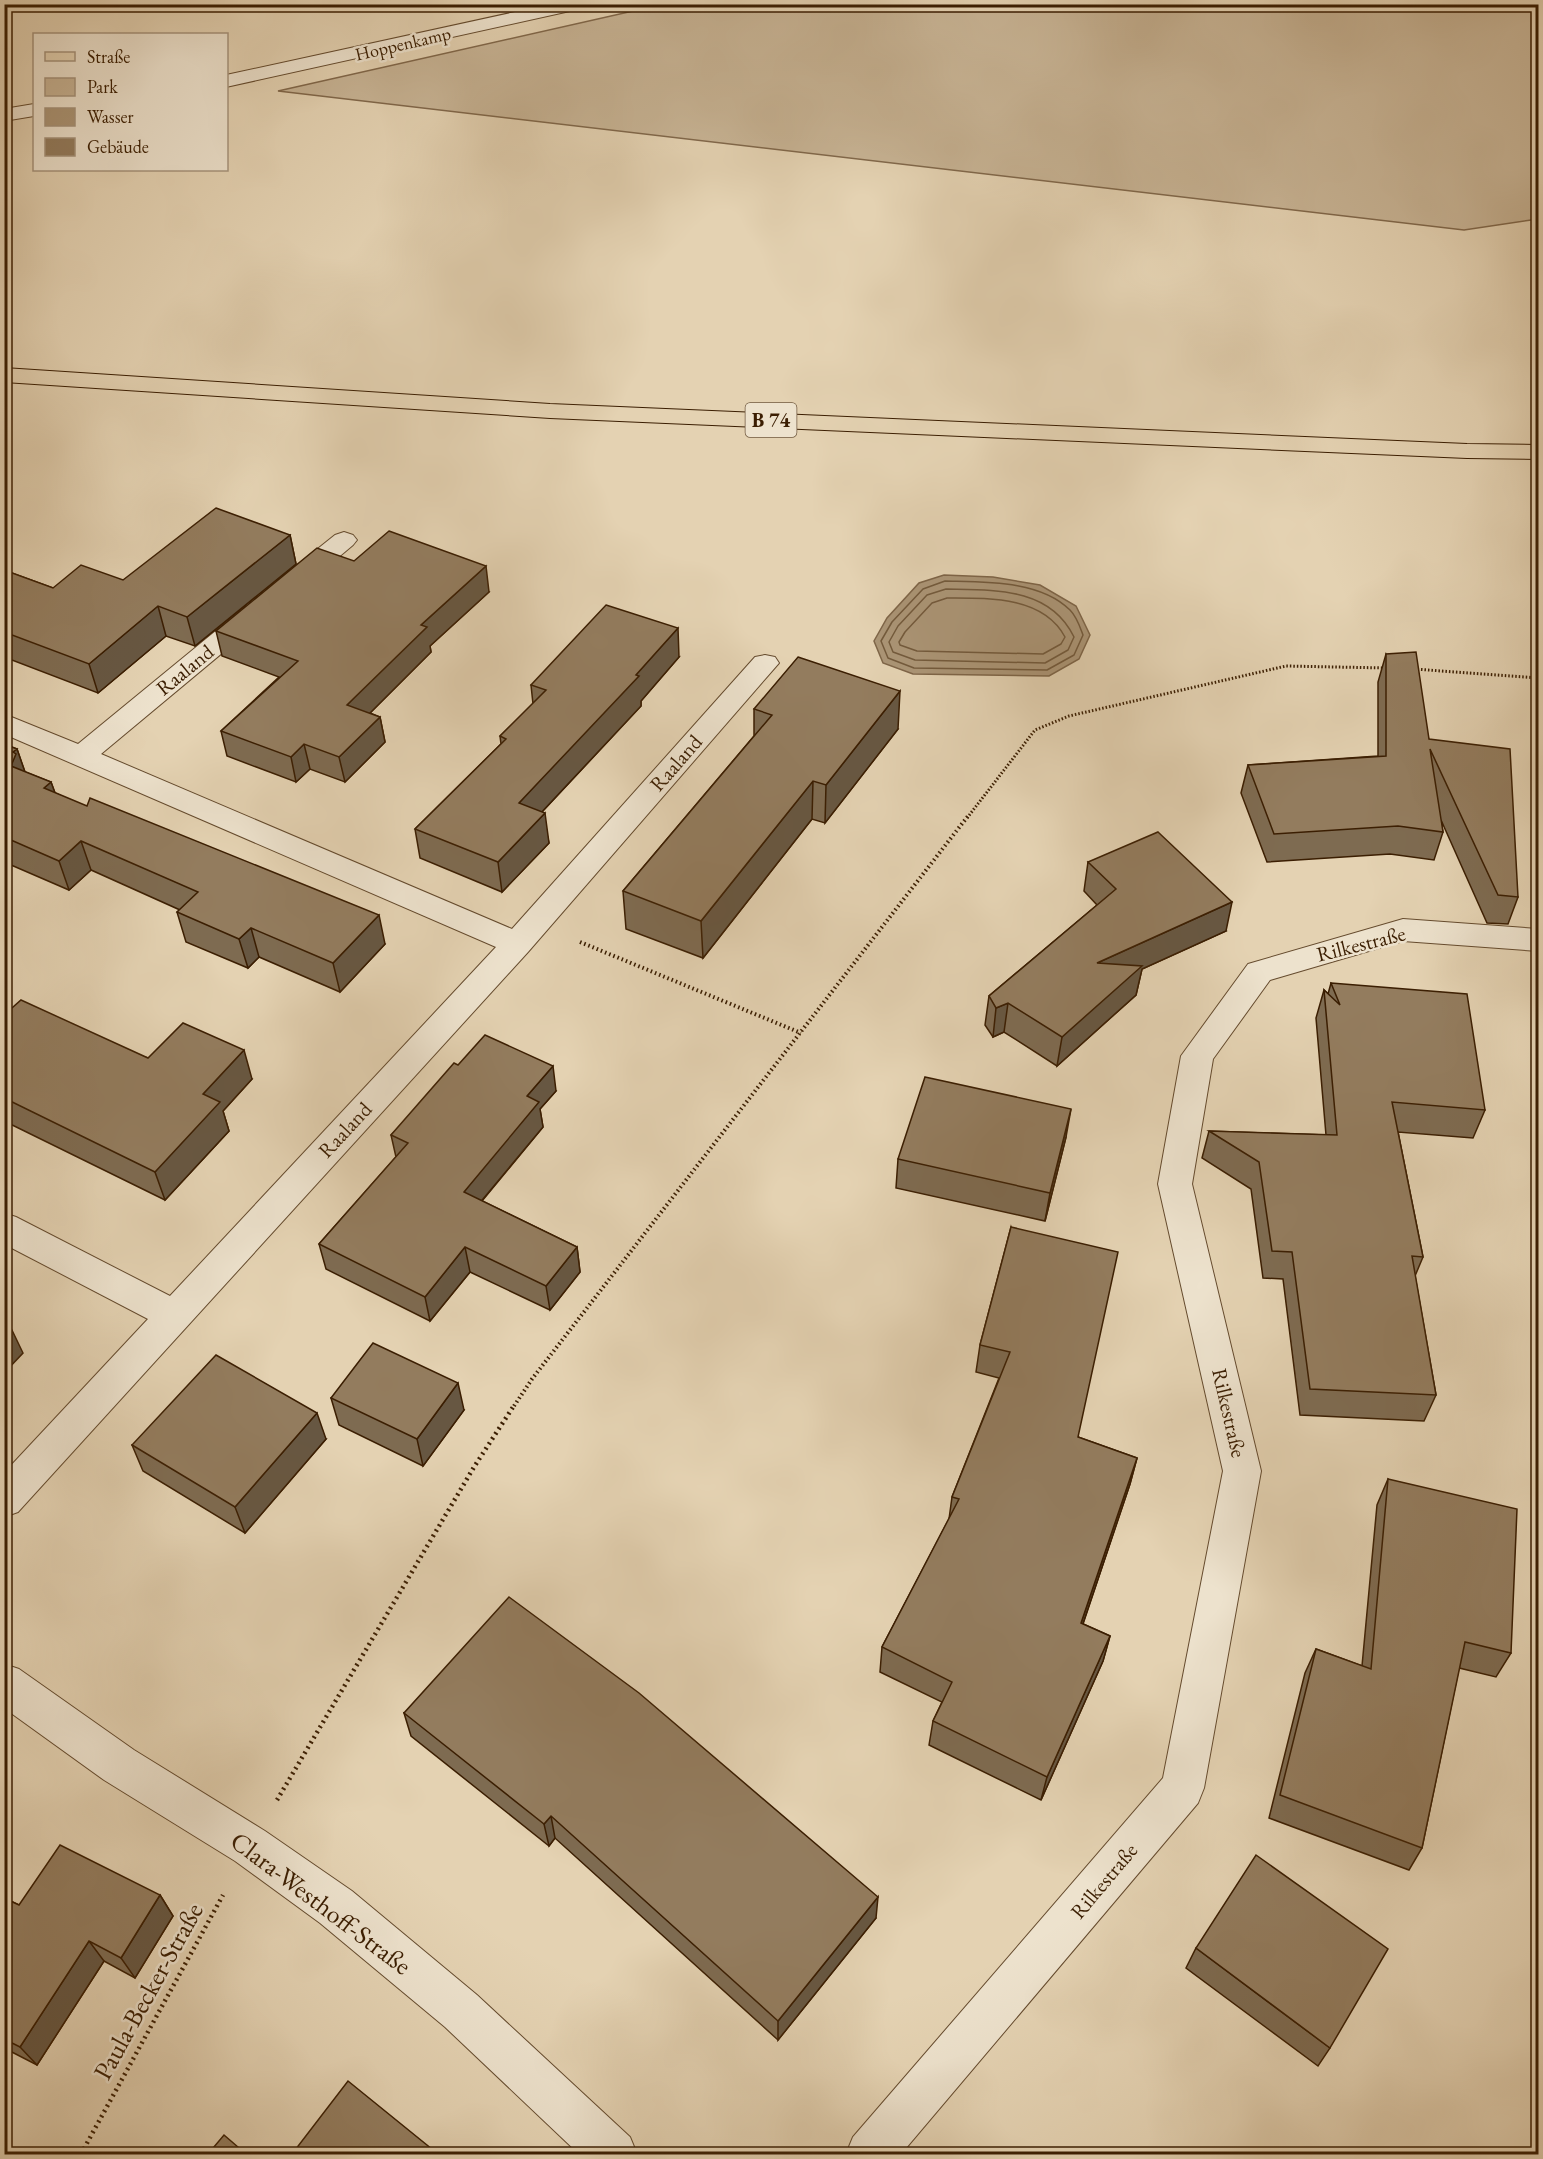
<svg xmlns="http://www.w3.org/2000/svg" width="1543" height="2159" font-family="'EB Garamond',serif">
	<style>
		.green { fill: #c7b394; stroke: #81684b; stroke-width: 1.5 }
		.water { fill: #ab9576; stroke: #7e6548; stroke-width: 1.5 }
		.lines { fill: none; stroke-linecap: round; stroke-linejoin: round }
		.shore { stroke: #735a3c; stroke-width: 1.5 }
		.minor-casing { stroke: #654b2e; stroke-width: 2 }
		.primary-casing { stroke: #3b1e02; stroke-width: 2 }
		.path-far2 { stroke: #3b1e02; stroke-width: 3; stroke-dasharray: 1.5 2; stroke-linecap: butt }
		.path-far1 { stroke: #3b1e02; stroke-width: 4; stroke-dasharray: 1.5 3; stroke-linecap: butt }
		.path { stroke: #3b1e02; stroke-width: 4.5; stroke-dasharray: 2 4; stroke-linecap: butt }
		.minor { fill: #ede2cd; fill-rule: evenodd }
		.primary { fill: #e4d2b2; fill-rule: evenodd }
		.wall { fill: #7e6b51; stroke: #3b1e02; stroke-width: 1.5 }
		.shaded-wall { fill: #675742; stroke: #3b1e02; stroke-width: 1.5 }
		.building { fill: #937c5e; stroke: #3b1e02; stroke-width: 1.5 }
		.labels { text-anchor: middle; stroke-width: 5; stroke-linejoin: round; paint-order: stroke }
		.far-street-label { font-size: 18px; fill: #3b1e02; stroke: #ede2cd }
		.shield { fill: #ede2cd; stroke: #70593f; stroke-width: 1.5 }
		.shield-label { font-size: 20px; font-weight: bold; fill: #3b1e02 }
		.street-label { font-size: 21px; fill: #3b1e02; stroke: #ede2cd }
		.near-street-label { font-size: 26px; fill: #3b1e02; stroke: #ede2cd }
	</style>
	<rect width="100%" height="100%" fill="#e4d2b2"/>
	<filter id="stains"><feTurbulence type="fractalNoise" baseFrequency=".00333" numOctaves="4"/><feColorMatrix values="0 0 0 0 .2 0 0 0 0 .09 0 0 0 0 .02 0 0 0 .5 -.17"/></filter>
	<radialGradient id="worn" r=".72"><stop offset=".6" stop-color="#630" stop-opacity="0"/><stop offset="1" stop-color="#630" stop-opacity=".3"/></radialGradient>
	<polygon class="green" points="664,4 1538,5 1538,219 1464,230 278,91"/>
	<polygon class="water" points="944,575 993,577 1040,585 1076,606 1090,635 1079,659 1049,676 913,674 883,663 874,641 887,618 919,583"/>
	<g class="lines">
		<g class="shore">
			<path d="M 945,581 C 985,582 1040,580 1070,610 C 1077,617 1080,627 1083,635 L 1074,655 L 1047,670 L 914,668 L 888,658 L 881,641 L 892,622 L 923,589 Z"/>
			<path d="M 946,589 C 994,590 1050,587 1074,637 L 1068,650 L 1045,663 L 915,660 L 893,652 L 889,642 L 898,626 L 927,595 Z"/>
			<path d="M 947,598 C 988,598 1043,596 1065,637 L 1061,644 L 1043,654 L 917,651 L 900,645 L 899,642 L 905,632 L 932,603 Z"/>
		</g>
		<defs>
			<g id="minor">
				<polygon points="552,4 588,4 579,9 226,87 226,75"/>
				<polygon points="34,104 34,116 4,121 4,109"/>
				<polygon points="344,532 353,535 357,540 353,545 303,587 294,589 285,587 281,581 285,575 335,535"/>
				<polygon points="254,605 263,607 267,613 263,619 101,754 512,929 755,657 765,655 775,657 779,663 528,952 18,1512 4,1517 4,1473 148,1319 4,1244 4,1213 16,1217 170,1296 496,947 4,734 4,714 78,744 245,607"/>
				<polygon points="1403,919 1538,929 1538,951 1403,941 1270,980 1213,1059 1192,1184 1261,1471 1204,1788 1198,1803 901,2154 846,2154 853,2137 1163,1778 1223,1471 1158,1184 1181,1056 1248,964"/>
				<polygon points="4,1664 19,1669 134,1750 265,1831 352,1891 477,1995 630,2137 637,2154 579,2154 445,2027 320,1923 235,1861 104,1780 4,1708"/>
			</g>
			<polygon id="primary" points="4,368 550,404 1467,444 1538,445 1538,459 1467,458 550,418 4,382"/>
		</defs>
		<use href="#minor" class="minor-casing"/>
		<use href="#primary" class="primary-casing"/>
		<g class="path-far2">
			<polyline points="1414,669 1538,678"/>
			<polyline points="967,818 1035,730 1069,716 1286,666 1386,668"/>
		</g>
		<g class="path-far1">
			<polyline points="580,942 801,1033"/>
			<polyline points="514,1406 532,1379 968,816"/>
		</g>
		<g class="path">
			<polyline points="277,1800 474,1467 515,1404"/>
			<polyline points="81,2154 223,1895"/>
		</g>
		<use href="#minor" class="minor"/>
		<use href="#primary" class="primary"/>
	</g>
	<g class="wall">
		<polygon points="290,535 296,564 195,646 166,636 98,693 4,657 4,570 53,588 123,580"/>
		<polygon points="354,561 489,592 430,646 431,652 370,713 380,717 385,742 345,782 310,769 296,782 227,756 221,731 279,677 222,656 216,631"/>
		<polygon points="1386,654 1429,739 1518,897 1508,924 1487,923 1441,820 1443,832 1434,860 1390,854 1267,862 1241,793 1248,765 1378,756 1378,682"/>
		<polygon points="679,657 641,701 641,706 542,812 549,843 502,892 420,858 415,829 501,744 500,736 533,704 531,685"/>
		<polygon points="754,709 898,729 825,823 812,819 703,958 626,929 623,891 754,736"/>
		<polygon points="4,744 17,749 25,772 51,782 55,793 385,944 340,992 259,957 248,968 186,942 177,912 180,910 91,870 69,890 4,862"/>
		<polygon points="1088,862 1226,931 1142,969 1136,995 1057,1066 1004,1032 993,1037 985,1025 989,996 1097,905 1084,891"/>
		<polygon points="1331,983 1485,1110 1473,1138 1398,1132 1423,1257 1415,1276 1436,1395 1424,1421 1300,1415 1283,1279 1263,1278 1251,1189 1202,1158 1209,1131 1326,1135 1316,1018 1324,990 1328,994"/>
		<polygon points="4,1015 148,1058 252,1079 223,1111 229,1131 165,1200 4,1121"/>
		<polygon points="458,1065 556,1091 540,1109 543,1127 482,1201 577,1247 580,1272 550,1310 470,1272 430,1321 326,1269 319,1244 396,1157 391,1135"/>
		<polygon points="1066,1137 1045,1221 896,1188 898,1159"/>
		<polygon points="1011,1227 1078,1437 1137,1458 1130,1484 1083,1624 1110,1636 1103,1661 1041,1800 929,1745 933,1721 942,1702 880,1672 882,1647 949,1519 952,1497 999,1378 976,1372 980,1345"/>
		<polygon points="331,1398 464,1410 423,1466 339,1425"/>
		<polygon points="326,1439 245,1533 143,1471 132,1445"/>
		<polygon points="1388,1479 1511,1653 1496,1677 1459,1668 1422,1848 1409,1870 1269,1818 1305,1673 1316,1649 1362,1666 1377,1505"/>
		<polygon points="404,1713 876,1918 778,2040 555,1838 549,1846 411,1736"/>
		<polygon points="160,1895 173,1916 135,1978 104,1961 37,2065 4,2048 4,1898 19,1905"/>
		<polygon points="1196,1948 1330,2048 1318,2066 1186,1968"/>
	</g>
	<g class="shaded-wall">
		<polygon points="290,535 296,564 195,646 187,617"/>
		<polygon points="486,566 489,592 430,646 431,652 352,731 347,705 421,625"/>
		<polygon points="158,606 166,636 98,693 89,664"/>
		<polygon points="678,628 679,657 641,701 641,706 523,832 519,803"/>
		<polygon points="900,691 898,729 825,823 826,785"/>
		<polygon points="380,717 385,742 345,782 339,757"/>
		<polygon points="304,744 310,769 296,782 291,757"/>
		<polygon points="17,749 27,778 11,766 13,752"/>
		<polygon points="813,781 812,819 703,958 701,921"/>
		<polygon points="51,782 62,812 44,788"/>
		<polygon points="545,813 549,843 502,892 498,862"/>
		<polygon points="81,841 91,870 69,890 59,861"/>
		<polygon points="1232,902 1226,931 1142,969 1136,995 1057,1066 1062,1037 1097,963"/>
		<polygon points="379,915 385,944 340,992 333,963"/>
		<polygon points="251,928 259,957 248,968 239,939"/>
		<polygon points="1008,1003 1004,1032 993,1037 996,1008"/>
		<polygon points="244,1050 252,1079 223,1111 229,1131 165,1200 155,1172 203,1094"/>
		<polygon points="553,1066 556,1091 540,1109 543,1127 468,1217 464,1192 527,1096"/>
		<polygon points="1071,1109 1066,1137 1045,1221 1050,1193"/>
		<polygon points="465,1247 470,1272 430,1321 425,1297"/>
		<polygon points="577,1247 580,1272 550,1310 546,1286"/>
		<polygon points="10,1326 23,1353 4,1373 4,1331"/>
		<polygon points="458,1383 464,1410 423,1466 417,1439"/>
		<polygon points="317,1413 326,1439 245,1533 235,1507"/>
		<polygon points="1137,1458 1130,1484 1075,1647 1081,1623"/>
		<polygon points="1110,1636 1103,1661 1041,1800 1047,1777"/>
		<polygon points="551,1816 555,1838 549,1846 544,1824"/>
		<polygon points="160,1895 173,1916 135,1978 121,1958"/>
		<polygon points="878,1897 876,1918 778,2040 778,2021"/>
		<polygon points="89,1941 104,1961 37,2065 20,2047"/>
	</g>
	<g class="building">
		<polygon points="216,508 290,535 187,617 158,606 89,664 4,632 4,570 53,588 81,565 123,580"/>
		<polygon points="389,531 486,566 421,625 427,627 347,705 380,717 339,757 304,744 291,757 221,731 298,661 216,631 317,548 354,561"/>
		<polygon points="606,605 678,628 636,675 639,676 519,803 545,813 498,862 415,829 506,739 500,736 546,690 531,685"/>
		<polygon points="1416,652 1429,739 1510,749 1518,897 1498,895 1430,749 1443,832 1398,826 1274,834 1248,765 1386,756 1386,654"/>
		<polygon points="798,657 900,691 826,785 813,781 701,921 623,891 772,715 754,709"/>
		<polygon points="4,744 17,749 13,752 16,754 11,766 51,782 44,788 87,806 90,798 379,915 333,963 251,928 239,939 177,912 198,892 81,841 59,861 4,837"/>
		<polygon points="1158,832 1232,902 1097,963 1142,966 1062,1037 1008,1003 996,1008 989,996 1116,889 1088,862"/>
		<polygon points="1331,983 1467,994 1485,1110 1392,1102 1423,1257 1412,1256 1436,1395 1310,1389 1292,1252 1272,1251 1259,1162 1209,1131 1337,1135 1324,990 1340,1005"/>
		<polygon points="21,1000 148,1058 183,1023 244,1050 203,1094 220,1102 155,1172 4,1098 4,1015"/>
		<polygon points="485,1035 553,1066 527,1096 539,1102 464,1192 577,1247 546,1286 465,1247 425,1297 319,1244 408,1143 391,1135 454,1063 458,1065"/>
		<polygon points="925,1077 1071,1109 1050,1193 898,1159"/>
		<polygon points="1011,1227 1118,1252 1078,1437 1137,1458 1081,1623 1110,1636 1047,1777 933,1721 952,1682 882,1647 959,1499 952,1497 1010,1352 980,1345"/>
		<polygon points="4,1323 10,1326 4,1331"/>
		<polygon points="373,1343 458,1383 417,1439 331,1398"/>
		<polygon points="216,1355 317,1413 235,1507 132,1445"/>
		<polygon points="1388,1479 1517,1509 1511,1653 1465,1642 1422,1848 1280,1795 1316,1649 1371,1669"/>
		<polygon points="509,1597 639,1693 878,1897 778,2021 551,1816 544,1824 404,1713"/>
		<polygon points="60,1845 160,1895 121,1958 89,1941 20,2047 4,2039 4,1898 19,1905"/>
		<polygon points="1256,1855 1388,1949 1330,2048 1196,1948"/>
		<polygon points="348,2081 438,2154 292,2154"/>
		<polygon points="224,2135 246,2154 208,2154"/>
	</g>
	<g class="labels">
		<g class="far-street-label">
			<text transform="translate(403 44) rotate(-13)" y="6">Hoppenkamp</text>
		</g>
		<rect class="shield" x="745.5" y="403" width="51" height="34" rx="4.5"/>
		<g class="shield-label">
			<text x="771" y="427">B 74</text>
		</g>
		<g class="street-label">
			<text transform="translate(185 670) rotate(-39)" y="7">Raaland</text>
			<text transform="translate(676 763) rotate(-49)" y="7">Raaland</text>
			<text transform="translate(1361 944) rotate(-14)" y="7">Rilkestraße</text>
			<text transform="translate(345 1130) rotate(-47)" y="7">Raaland</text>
			<text transform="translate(1229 1413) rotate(77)" y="7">Rilkestraße</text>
			<text transform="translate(1104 1881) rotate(-50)" y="7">Rilkestraße</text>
		</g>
		<g class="near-street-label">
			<text transform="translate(321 1903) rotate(37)" y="9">Clara-Westhoff-Straße</text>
			<text transform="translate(148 1991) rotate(-61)" y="9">Paula-Becker-Straße</text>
		</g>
	</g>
	<rect width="1543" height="2159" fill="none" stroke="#e4d2b2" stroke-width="24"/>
	<rect x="6" y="6" width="1531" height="2147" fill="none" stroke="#3b1e02" stroke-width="3"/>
	<rect x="12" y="12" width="1519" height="2135" fill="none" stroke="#3b1e02" stroke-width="1.5"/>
	<rect x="33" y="33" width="195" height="138" fill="#ede2cd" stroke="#a6947c" stroke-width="1.5"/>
	<rect x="45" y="52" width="30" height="9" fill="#e4d2b2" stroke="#a6947c" stroke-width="1.5"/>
	<text x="87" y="63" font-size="18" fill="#3b1e02">Straße</text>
	<rect x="45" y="78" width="30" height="18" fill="#c7b394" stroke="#a6947c" stroke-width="1.5"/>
	<text x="87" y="93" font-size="18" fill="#3b1e02">Park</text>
	<rect x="45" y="108" width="30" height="18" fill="#ab9576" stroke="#a6947c" stroke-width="1.5"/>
	<text x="87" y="123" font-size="18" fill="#3b1e02">Wasser</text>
	<rect x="45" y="138" width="30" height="18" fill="#937c5e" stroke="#a6947c" stroke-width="1.5"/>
	<text x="87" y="153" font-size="18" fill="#3b1e02">Gebäude</text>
	<rect width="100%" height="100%" filter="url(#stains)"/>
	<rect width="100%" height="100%" fill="url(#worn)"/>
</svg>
